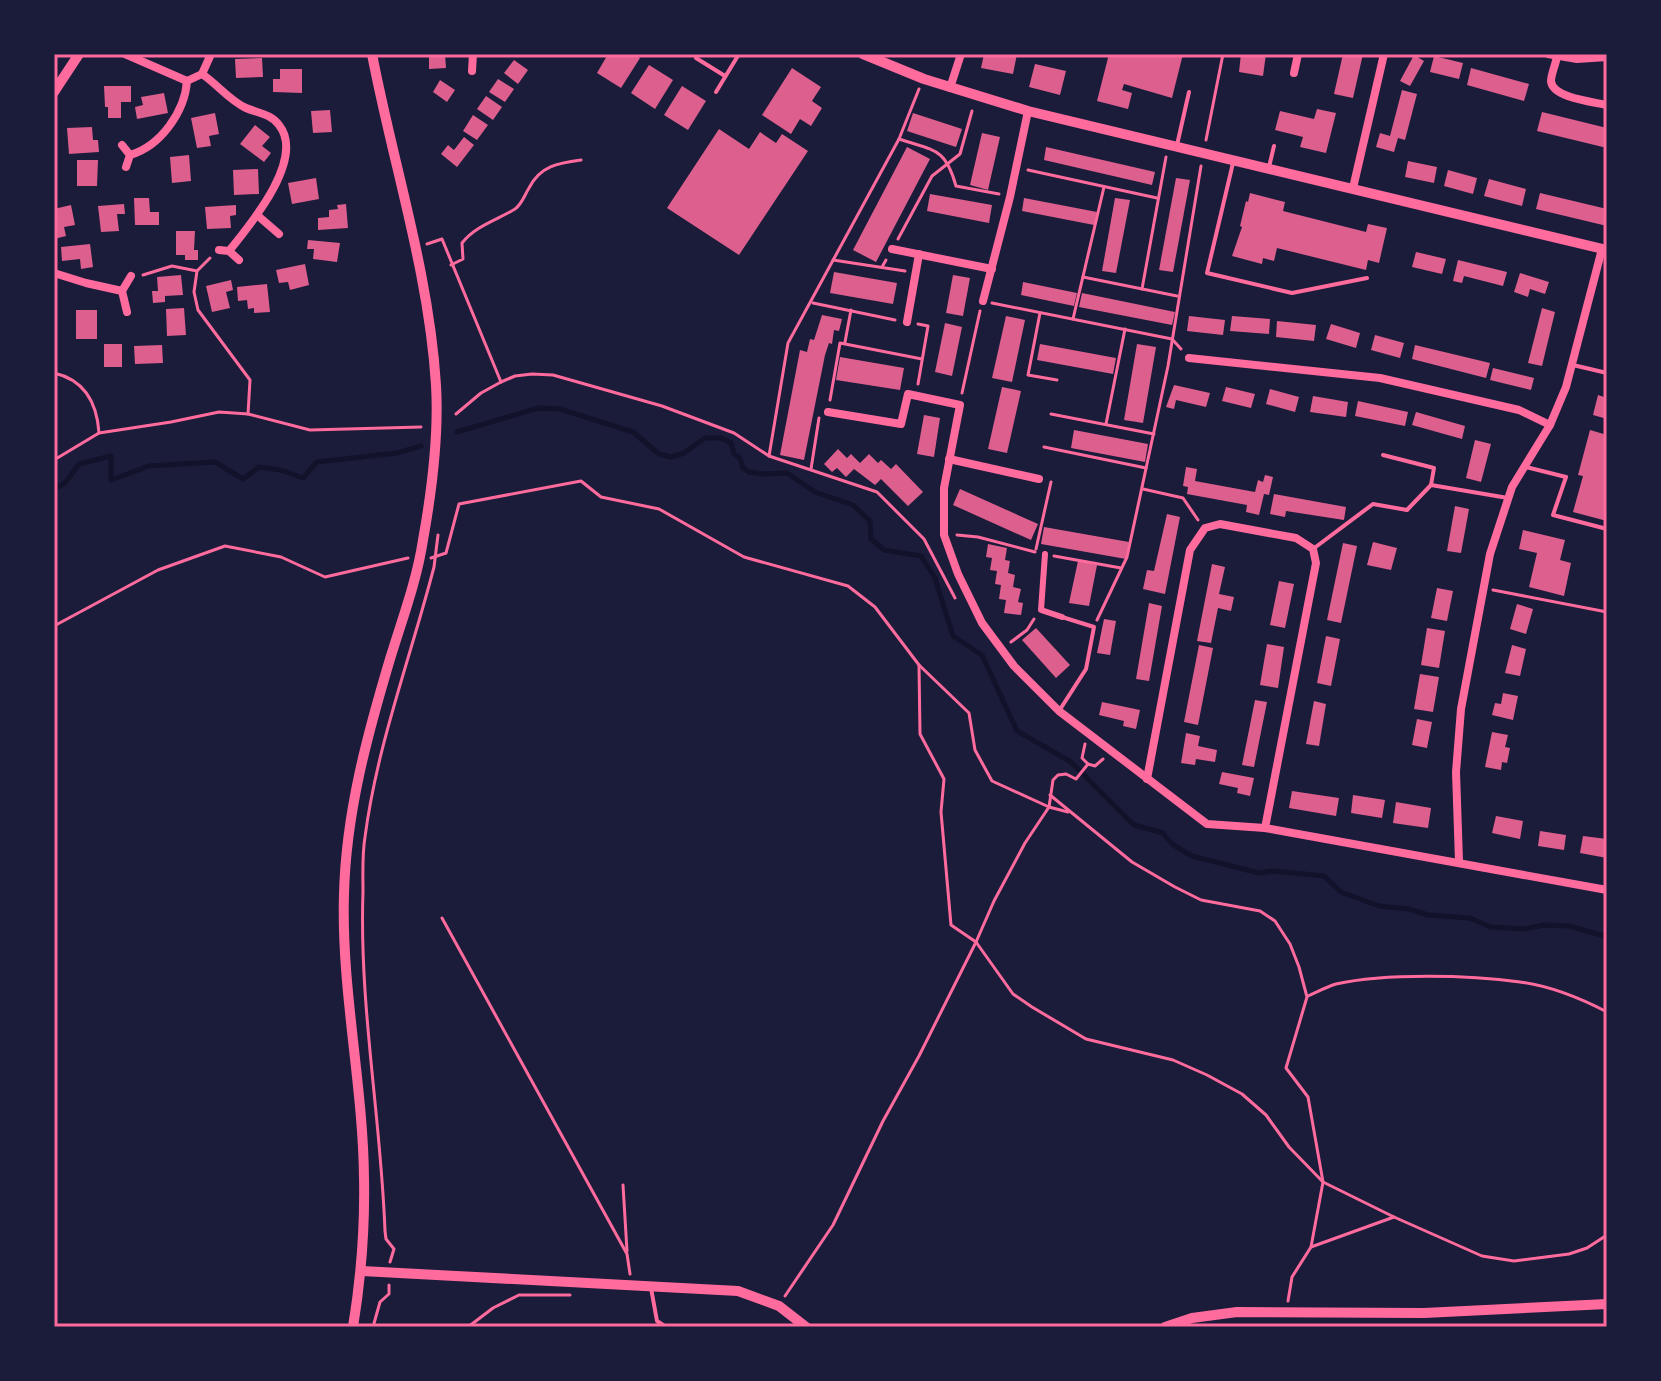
<svg xmlns="http://www.w3.org/2000/svg" width="1661" height="1381" font-family="'Noto Sans',sans-serif">
	<style>
		.lines { fill: none; stroke-linecap: round; stroke-linejoin: round }
		.stream { stroke: #12122b; stroke-width: 5 }
		.building { fill: #dd5f8e }
		.path { stroke: #ff6b9d; stroke-width: 3 }
		.service { stroke: #ff6b9d; stroke-width: 4 }
		.pedestrian { stroke: #ff6b9d; stroke-width: 6 }
		.minor { stroke: #ff6b9d; stroke-width: 8 }
		.tertiary { stroke: #ff6b9d; stroke-width: 10 }
		.neatline { fill: none; stroke: #ff6b9d; stroke-width: 3 }
	</style>
	<rect width="100%" height="100%" fill="#1b1b3a"/>
	<g class="lines">
		<g class="stream">
			<polyline points="457,432 538,408 560,409 633,432 659,454 671,457 684,453 705,438 721,438 731,443 734,454 740,458 743,468 749,472 764,474 787,473 815,492 853,505 870,521 871,539 884,550 921,556 935,578 953,636 982,655 1017,731 1071,762 1134,825 1163,833 1172,844 1192,856 1259,873 1273,871 1324,876 1341,892 1379,906 1409,909 1428,915 1470,918 1490,927 1524,929 1544,925 1570,926 1607,937"/>
			<polyline points="54,489 65,483 79,464 111,456 111,480 149,466 215,462 243,479 259,467 281,470 303,478 317,462 397,453 421,446"/>
		</g>
	</g>
	<g class="building">
		<polygon points="429,54 445,54 446,68 429,69"/>
		<polygon points="608,54 633,54 640,58 621,88 597,73"/>
		<polygon points="984,54 1017,54 1013,74 981,68"/>
		<polygon points="1109,54 1183,54 1172,98 1124,84 1122,90 1132,93 1128,109 1097,101"/>
		<polygon points="1241,54 1266,54 1263,76 1239,72"/>
		<polygon points="1343,54 1363,54 1353,98 1334,94"/>
		<polygon points="1414,55 1424,61 1410,86 1400,81"/>
		<polygon points="1434,56 1463,63 1459,79 1430,72"/>
		<polygon points="262,58 263,77 236,78 235,59"/>
		<polygon points="514,60 528,70 518,84 504,73"/>
		<polygon points="1035,64 1066,71 1060,95 1029,87"/>
		<polygon points="649,65 673,80 655,109 631,93"/>
		<polygon points="792,68 821,87 812,101 822,108 811,126 800,119 791,134 762,115"/>
		<polygon points="1471,68 1529,84 1524,101 1467,85"/>
		<polygon points="280,69 302,69 302,93 273,92 273,79 280,79"/>
		<polygon points="498,79 514,89 505,102 489,92"/>
		<polygon points="440,80 455,90 447,102 433,92"/>
		<polygon points="104,86 131,86 131,102 121,102 121,118 108,118 108,107 105,107"/>
		<polygon points="682,86 706,101 688,130 664,115"/>
		<polygon points="1402,90 1417,94 1405,140 1398,138 1394,152 1376,147 1380,133 1390,136"/>
		<polygon points="164,93 168,113 137,119 135,107 143,105 141,97"/>
		<polygon points="486,96 502,107 493,120 477,109"/>
		<polygon points="1317,109 1336,113 1326,153 1300,147 1303,137 1275,130 1280,111 1314,119"/>
		<polygon points="330,110 332,132 313,133 311,111"/>
		<polygon points="1542,112 1607,128 1607,148 1537,131"/>
		<polygon points="215,113 219,134 209,136 211,146 197,148 191,118"/>
		<polygon points="913,113 962,129 956,147 907,131"/>
		<polygon points="473,115 488,125 477,140 463,131"/>
		<polygon points="255,125 270,137 262,146 271,153 264,162 240,144"/>
		<polygon points="92,127 93,140 98,140 99,152 69,154 67,128"/>
		<polygon points="719,129 749,149 760,132 776,143 782,134 808,151 739,255 667,208"/>
		<polygon points="982,133 1000,137 988,190 970,185"/>
		<polygon points="464,137 474,145 457,167 441,154 448,145 454,150"/>
		<polygon points="907,147 930,159 876,262 853,250"/>
		<polygon points="1046,147 1155,172 1152,185 1044,160"/>
		<polygon points="189,155 191,181 172,183 170,157"/>
		<polygon points="77,160 98,160 97,186 77,186"/>
		<polygon points="1408,161 1437,167 1434,183 1405,177"/>
		<polygon points="258,169 259,194 234,195 233,170"/>
		<polygon points="1448,170 1477,178 1473,194 1444,186"/>
		<polygon points="316,178 319,199 292,204 288,183"/>
		<polygon points="1176,178 1190,180 1173,272 1159,270"/>
		<polygon points="1489,179 1526,189 1522,206 1484,196"/>
		<polygon points="1250,193 1285,202 1283,211 1366,232 1368,224 1387,228 1379,263 1368,260 1366,270 1277,248 1274,261 1263,258 1262,264 1232,256 1242,227 1240,226 1246,201 1248,202"/>
		<polygon points="1540,193 1607,209 1607,226 1536,209"/>
		<polygon points="930,194 992,205 989,223 927,211"/>
		<polygon points="134,198 149,198 150,212 159,212 159,225 135,225"/>
		<polygon points="1024,198 1097,212 1094,225 1022,211"/>
		<polygon points="1115,198 1130,200 1116,273 1102,271"/>
		<polygon points="124,204 125,214 117,214 119,231 101,232 98,206"/>
		<polygon points="346,204 348,228 318,230 318,218 329,217 329,210 338,209 337,205"/>
		<polygon points="71,205 75,225 64,227 66,236 54,239 54,209"/>
		<polygon points="236,205 236,215 230,216 231,228 207,229 205,207"/>
		<polygon points="176,231 195,231 194,250 198,250 198,260 185,260 185,255 176,255"/>
		<polygon points="308,240 340,243 337,262 313,259 314,249 307,249"/>
		<polygon points="90,244 93,267 81,269 80,259 62,261 61,247"/>
		<polygon points="1416,252 1446,259 1442,274 1412,267"/>
		<polygon points="1458,260 1507,272 1503,286 1464,276 1462,283 1453,281"/>
		<polygon points="305,264 309,285 290,290 288,282 279,283 276,270"/>
		<polygon points="834,272 897,283 893,304 830,293"/>
		<polygon points="1520,273 1549,282 1545,294 1530,289 1528,297 1514,292"/>
		<polygon points="181,275 183,295 165,296 165,302 153,303 152,291 158,291 157,277"/>
		<polygon points="953,275 970,278 963,316 946,313"/>
		<polygon points="231,280 233,290 226,292 230,308 212,312 206,286"/>
		<polygon points="1023,282 1077,293 1074,306 1021,295"/>
		<polygon points="267,284 270,312 254,313 254,308 248,309 247,300 238,301 237,287"/>
		<polygon points="1082,293 1175,312 1172,325 1079,307"/>
		<polygon points="184,308 186,335 167,336 166,309"/>
		<polygon points="1542,308 1555,312 1542,366 1528,363"/>
		<rect x="76" y="310" width="21" height="29"/>
		<polygon points="822,315 842,319 839,331 834,330 832,344 829,343 825,355 804,460 780,455 800,350 807,352 810,339 814,340"/>
		<polygon points="1006,316 1025,320 1012,382 992,378"/>
		<polygon points="1189,316 1225,320 1223,335 1187,331"/>
		<polygon points="1232,316 1270,319 1269,334 1230,331"/>
		<polygon points="1277,321 1316,325 1314,341 1276,337"/>
		<polygon points="945,323 962,327 952,376 935,372"/>
		<polygon points="1331,324 1360,333 1356,348 1326,339"/>
		<polygon points="1375,335 1404,343 1400,358 1371,350"/>
		<rect x="104" y="344" width="18" height="23"/>
		<polygon points="1040,344 1116,358 1113,374 1037,360"/>
		<polygon points="1137,344 1156,347 1143,423 1124,420"/>
		<polygon points="162,345 163,363 135,364 134,346"/>
		<polygon points="1415,345 1490,363 1486,378 1412,359"/>
		<polygon points="840,357 904,368 900,390 836,380"/>
		<polygon points="1493,368 1534,378 1531,390 1490,380"/>
		<polygon points="1174,385 1210,393 1206,407 1176,400 1174,409 1166,407"/>
		<polygon points="1002,387 1021,391 1007,453 988,449"/>
		<polygon points="1226,387 1255,394 1251,408 1222,401"/>
		<polygon points="1270,389 1299,397 1295,412 1266,404"/>
		<polygon points="1598,395 1607,398 1607,419 1593,415"/>
		<polygon points="1313,396 1348,402 1346,417 1310,412"/>
		<polygon points="1358,401 1408,412 1405,426 1355,416"/>
		<polygon points="1416,412 1465,426 1462,439 1412,425"/>
		<polygon points="924,415 940,418 934,457 917,454"/>
		<polygon points="1074,430 1148,444 1145,462 1071,448"/>
		<polygon points="1590,430 1607,435 1607,521 1573,512 1583,476 1578,475"/>
		<polygon points="1475,440 1491,444 1481,482 1466,478"/>
		<polygon points="838,449 847,458 851,454 860,463 869,454 878,463 881,460 891,469 896,464 923,492 908,506 881,479 875,485 854,469 846,477 837,468 832,472 824,464"/>
		<polygon points="1186,467 1197,469 1195,481 1255,492 1258,480 1263,482 1265,475 1273,477 1269,495 1264,494 1259,515 1246,512 1247,505 1187,494 1188,487 1183,486"/>
		<polygon points="960,489 1038,524 1031,540 953,505"/>
		<polygon points="1274,494 1346,507 1344,520 1286,511 1285,517 1270,514"/>
		<polygon points="1455,506 1469,509 1461,553 1447,551"/>
		<polygon points="1167,514 1180,517 1165,594 1143,589 1147,570 1154,571"/>
		<polygon points="1044,527 1129,542 1126,559 1041,544"/>
		<polygon points="1523,530 1565,540 1560,560 1571,563 1564,596 1529,587 1537,553 1519,549"/>
		<polygon points="1373,542 1397,548 1391,570 1367,565"/>
		<polygon points="1343,543 1357,546 1341,623 1327,620"/>
		<polygon points="988,544 1007,548 1005,560 1010,561 1008,573 1015,575 1013,587 1021,589 1018,602 1023,603 1021,615 1004,613 1006,600 999,599 1001,585 995,584 997,571 990,570 992,558 986,557"/>
		<polygon points="1078,561 1097,565 1089,606 1069,603"/>
		<polygon points="1212,564 1225,567 1219,594 1234,597 1231,611 1218,608 1211,643 1197,641"/>
		<polygon points="1279,581 1294,584 1285,628 1270,625"/>
		<polygon points="1437,588 1453,591 1447,621 1431,618"/>
		<polygon points="1149,603 1162,606 1149,681 1136,679"/>
		<polygon points="1517,604 1533,609 1526,634 1510,629"/>
		<polygon points="1104,619 1116,621 1110,655 1097,653"/>
		<polygon points="1036,628 1070,665 1056,678 1022,640"/>
		<polygon points="1427,628 1445,631 1439,668 1421,665"/>
		<polygon points="1326,636 1340,639 1331,686 1317,683"/>
		<polygon points="1267,644 1284,647 1278,688 1260,685"/>
		<polygon points="1199,645 1213,648 1198,725 1184,722"/>
		<polygon points="1512,645 1526,649 1520,676 1505,673"/>
		<polygon points="1420,674 1439,677 1433,712 1414,709"/>
		<polygon points="1503,693 1518,696 1513,720 1492,715 1495,703 1501,704"/>
		<polygon points="1255,700 1267,702 1254,767 1242,765"/>
		<polygon points="1314,701 1326,704 1319,746 1306,744"/>
		<polygon points="1102,702 1140,710 1136,729 1123,726 1124,721 1099,715"/>
		<polygon points="1417,719 1432,722 1427,748 1412,745"/>
		<polygon points="1492,732 1508,735 1505,747 1510,748 1507,763 1502,762 1501,770 1485,767"/>
		<polygon points="1186,733 1200,736 1198,746 1217,750 1215,762 1196,759 1195,765 1181,763"/>
		<polygon points="1222,772 1254,778 1250,796 1237,793 1238,788 1219,784"/>
		<polygon points="1292,791 1339,798 1336,816 1289,808"/>
		<polygon points="1353,795 1385,800 1382,818 1351,813"/>
		<polygon points="1396,802 1431,808 1428,828 1393,823"/>
		<polygon points="1496,816 1523,821 1520,839 1492,833"/>
		<polygon points="1540,831 1566,835 1564,850 1538,846"/>
		<polygon points="1583,836 1607,839 1607,858 1580,853"/>
	</g>
	<g class="lines">
		<g class="path">
			<path d="M 899,139 C 934,151 945,147 956,186 L 999,194"/>
			<polyline points="1206,140 1223,54"/>
			<polyline points="1028,170 1157,198"/>
			<polyline points="898,239 932,176 960,154 972,111"/>
			<polyline points="427,244 442,239 501,382"/>
			<polyline points="210,258 197,271 194,292 198,310 250,380 248,414"/>
			<polyline points="833,260 905,271"/>
			<path d="M 451,265 L 463,259 L 462,243 C 475,226 497,220 515,209 C 522,204 524,196 529,188 C 540,166 558,163 581,160"/>
			<polyline points="882,267 886,260"/>
			<polyline points="143,275 172,266 197,271"/>
			<polyline points="1083,277 1177,296"/>
			<polyline points="1142,289 1166,157"/>
			<polyline points="813,303 895,320"/>
			<polyline points="992,303 1172,339 1181,349"/>
			<polyline points="1040,313 1028,375 1057,380"/>
			<polyline points="1073,319 1104,187"/>
			<polyline points="845,342 851,310"/>
			<path d="M 54,373 C 85,380 97,403 99,433"/>
			<polyline points="918,384 928,326 918,324"/>
			<polyline points="962,393 980,311"/>
			<polyline points="830,400 840,343 922,359"/>
			<polyline points="456,414 481,393 501,382 515,376 532,374 553,375 662,406 734,433 769,456 877,492 924,539 955,598"/>
			<polyline points="1051,414 1154,434"/>
			<polyline points="1106,424 1125,329"/>
			<polyline points="1044,447 1146,468"/>
			<polyline points="769,456 788,343 899,139 919,89"/>
			<polyline points="54,460 99,433 171,422 219,412 248,414 310,430 421,427"/>
			<polyline points="811,469 819,418"/>
			<polyline points="1143,489 1183,498 1198,520"/>
			<polyline points="957,535 978,537 1035,552"/>
			<polyline points="1036,549 1051,482"/>
			<polyline points="1054,556 1121,568"/>
			<polyline points="431,558 446,553 459,504 581,481 601,497 659,509 744,557 848,586 875,607 919,665 920,734 944,779 941,812 951,925 976,942 1013,994 1032,1007 1086,1039 1173,1060 1207,1075 1242,1094 1266,1115 1289,1147 1323,1182 1394,1217 1482,1256 1514,1261 1569,1254 1587,1248 1607,1235"/>
			<polyline points="1493,590 1607,612"/>
			<polyline points="1097,620 1127,557 1168,366 1201,166"/>
			<polyline points="54,626 158,570 225,546 281,557 325,577 408,558"/>
			<polyline points="1011,642 1027,630 1034,619"/>
			<polyline points="919,665 969,713 975,750 992,781 1049,807 1068,812"/>
			<polyline points="1085,744 1082,758 1088,764"/>
			<polyline points="1050,795 1132,862 1175,887 1201,900 1260,911 1275,921 1290,944 1299,967 1307,997 1286,1068 1308,1097 1323,1182 1311,1247"/>
			<polyline points="442,918 627,1254 630,1274"/>
			<path d="M 1308,996 C 1317,992 1326,987 1336,984 C 1385,973 1470,975 1520,982 C 1551,986 1580,998 1607,1012"/>
			<polyline points="623,1185 627,1251"/>
			<path d="M 390,1262 L 394,1249 L 386,1239 L 385,1231 C 381,1118 359,1006 363,892 C 363,874 362,855 365,837 C 377,745 411,656 434,567 L 438,535"/>
			<polyline points="785,1296 833,1225 883,1121 919,1056 976,942 994,901 1025,843 1049,807 1053,780 1058,775 1066,774 1076,779 1088,764 1095,766 1103,759"/>
			<polyline points="1288,1301 1292,1277 1311,1247 1394,1217"/>
			<polyline points="373,1327 380,1302 389,1294 389,1285"/>
			<polyline points="468,1327 493,1308 519,1295 570,1295"/>
		</g>
		<g class="service">
			<polyline points="696,58 725,76"/>
			<polyline points="716,92 739,54"/>
			<polyline points="1177,145 1189,92"/>
			<polyline points="1233,163 1207,273 1292,293 1367,278"/>
			<polyline points="1269,167 1274,146"/>
			<polyline points="1573,365 1607,373"/>
			<polyline points="1526,467 1566,477 1553,515 1607,529"/>
			<polyline points="1431,485 1508,498"/>
			<polyline points="1313,549 1373,504 1407,510 1431,485 1434,468 1383,455"/>
			<polyline points="1059,711 1086,669 1094,627 1062,617"/>
			<polyline points="651,1288 657,1321 666,1327"/>
		</g>
		<polyline class="pedestrian" points="1045,554 1041,610 1062,617"/>
		<g class="minor">
			<polyline points="125,54 187,81"/>
			<polyline points="1548,54 1577,59 1607,57"/>
			<path d="M 1557,56 C 1556,64 1551,74 1551,81 C 1552,98 1594,102 1607,105"/>
			<polyline points="472,71 473,54"/>
			<polyline points="1294,73 1298,54"/>
			<path d="M 202,74 C 217,84 230,101 246,108 C 258,113 271,114 279,125 C 306,159 250,225 229,251"/>
			<polyline points="950,88 961,54"/>
			<polyline points="122,145 130,155 126,167"/>
			<path d="M 130,155 C 161,146 185,111 187,81 L 202,74 L 211,54"/>
			<polyline points="1353,188 1384,54"/>
			<polyline points="257,215 279,234"/>
			<polyline points="892,249 992,269"/>
			<polyline points="219,250 229,251 239,260"/>
			<polyline points="54,273 86,283 122,291"/>
			<polyline points="983,301 1010,197 1028,111"/>
			<polyline points="127,312 122,291 131,276"/>
			<polyline points="907,322 919,254"/>
			<polyline points="1189,358 1380,378 1519,410 1550,425"/>
			<polyline points="828,412 901,424 908,394 960,405 944,488 944,535 958,574 982,623 1014,666 1059,711 1207,824 1265,828 1607,890"/>
			<polyline points="949,459 1039,479"/>
			<polyline points="1147,779 1190,550 1205,528 1220,524 1296,538 1313,549 1316,563 1265,828"/>
			<polyline points="1459,861 1456,772 1461,709 1490,554 1512,487 1550,425 1566,387 1602,249"/>
		</g>
		<g class="tertiary">
			<polyline points="863,54 924,79 1028,111 1607,250"/>
			<polyline points="54,92 79,54"/>
			<polyline points="362,1271 738,1291 779,1306 806,1327"/>
			<path d="M 353,1327 C 361,1278 365,1229 364,1178 C 363,1083 341,989 344,894 C 346,813 367,736 390,659 C 402,620 417,580 423,540 C 432,490 439,436 436,385 C 429,272 393,164 372,54"/>
			<polyline points="1165,1327 1192,1318 1237,1312 1424,1313 1607,1304"/>
		</g>
	</g>
	<rect width="1661" height="1381" fill="none" stroke="#1b1b3a" stroke-width="112"/>
	<rect x="56" y="56" width="1549" height="1269" class="neatline"/>
</svg>
